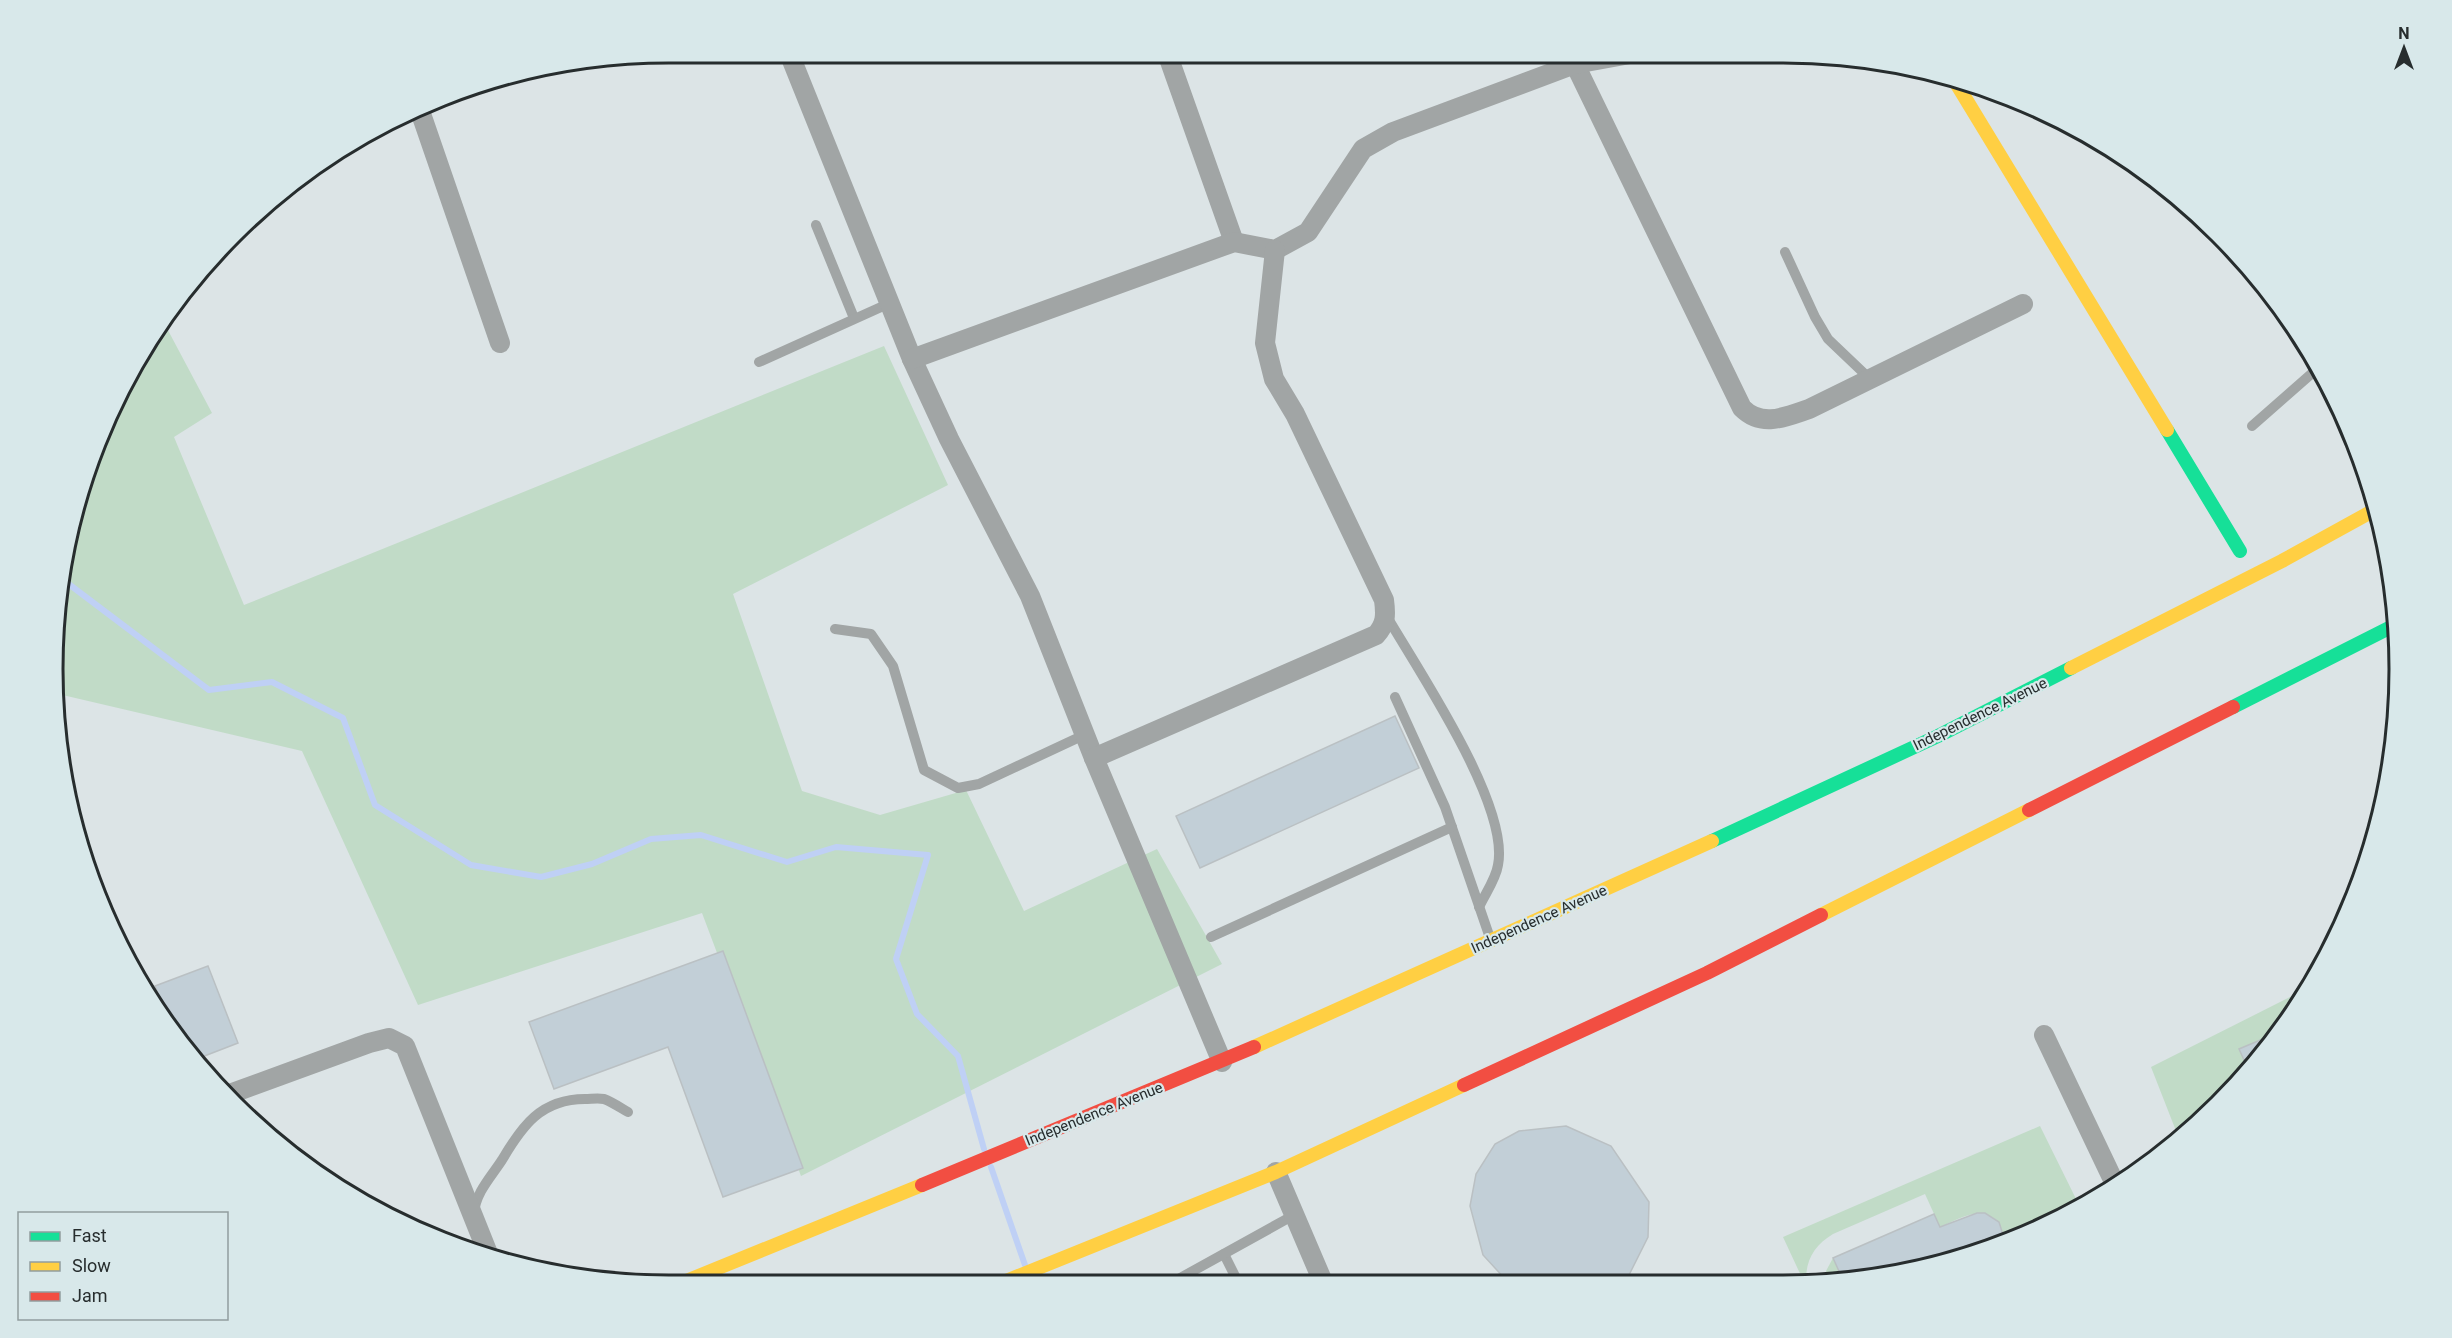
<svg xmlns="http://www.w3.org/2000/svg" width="2452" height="1338" font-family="Roboto,sans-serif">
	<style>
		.green { fill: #c1dbc7 }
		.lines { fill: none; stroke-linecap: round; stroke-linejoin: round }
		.stream { stroke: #bfd0f5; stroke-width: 6 }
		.building { fill: #c2cfd7; stroke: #bac0c3; stroke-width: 1.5 }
		.lane { stroke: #a1a5a5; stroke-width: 10 }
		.street { stroke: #a1a5a5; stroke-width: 20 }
		.fast { stroke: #16e098; stroke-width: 14 }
		.slow { stroke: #ffcf43; stroke-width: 14 }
		.jam { stroke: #f24e42; stroke-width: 14 }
		.labels { text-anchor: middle; stroke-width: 4.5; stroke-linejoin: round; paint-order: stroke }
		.street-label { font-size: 15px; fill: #272d2e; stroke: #d8e8ea }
		.rim { fill: none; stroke: #272d2e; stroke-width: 3 }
	</style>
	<rect width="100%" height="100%" fill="#dce4e6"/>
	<g class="green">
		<polygon points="162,319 212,413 174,437 244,605 884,346 948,485 733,594 802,791 880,815 966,790 1024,911 1157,849 1222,964 801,1176 702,913 418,1005 302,751 54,693 54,628 73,510 100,433"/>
		<polygon points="2310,987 2274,1037 2273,1035 2240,1049 2249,1071 2246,1076 2178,1136 2151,1067"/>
		<path d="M 2040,1126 L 2079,1205 L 2005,1241 L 1999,1222 C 1979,1205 1961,1218 1940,1227 L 1925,1194 L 1833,1234 C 1815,1245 1806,1259 1806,1280 L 1803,1280 L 1783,1237 Z"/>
		<polygon points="1833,1258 1843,1280 1830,1280 1826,1271"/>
	</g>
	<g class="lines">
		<g class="stream">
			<polyline points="62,579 209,690 272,682 343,718 375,805 471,865 541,877 592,864 651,839 701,835 787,862 836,847 928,855 896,959 917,1014 958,1056 984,1149"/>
			<polyline points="991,1167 1025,1265"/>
		</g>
	</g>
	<g class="building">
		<polygon points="1395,716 1419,768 1200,868 1176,816"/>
		<polygon points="723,951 803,1168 723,1197 668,1047 554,1089 529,1022"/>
		<polygon points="208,966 238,1043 194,1060 173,1033 155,986"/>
		<polygon points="2277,1033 2252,1068 2249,1071 2239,1049"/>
		<polygon points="1566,1126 1611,1146 1649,1202 1648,1237 1626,1281 1507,1281 1483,1255 1470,1206 1476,1174 1495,1144 1519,1131"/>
		<polygon points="1977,1213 1985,1213 1999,1222 2005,1241 1981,1253 1863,1280 1843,1280 1833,1258 1934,1214 1940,1227"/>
	</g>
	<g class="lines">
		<g class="lane">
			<polyline points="816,225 854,318"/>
			<polyline points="1785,252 1815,317 1828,339 1870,379"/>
			<polyline points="759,362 890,303"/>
			<polyline points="2252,426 2318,368"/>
			<path d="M 1386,615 C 1418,670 1510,805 1498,865 C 1496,879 1485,894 1479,907"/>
			<polyline points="835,629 871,634 893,666 924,770 958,788 979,784 1084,735"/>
			<polyline points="1395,697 1445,807 1490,938"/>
			<polyline points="1211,937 1452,827"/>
			<path d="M 474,1213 C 476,1192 491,1177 502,1160 C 522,1126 541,1099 585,1099 C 591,1099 598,1098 604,1099 C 612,1102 621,1108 628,1112"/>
			<polyline points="1224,1254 1238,1282"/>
			<polyline points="1173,1282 1294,1215"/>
		</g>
		<g class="street">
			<polyline points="789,53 912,359 949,439 1030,596 1094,758"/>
			<polyline points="1167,53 1234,242"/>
			<path d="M 1570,54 L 1742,408 C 1762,428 1785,417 1809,409 L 2023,304"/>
			<polyline points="419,108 500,343"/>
			<polyline points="912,359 1234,242 1275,250 1308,232 1363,149 1393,132 1575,64 1630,54"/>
			<polyline points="2044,1035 2116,1186"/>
			<path d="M 1222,1062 L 1094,758 L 1376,635 C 1386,624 1386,615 1384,600 L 1295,414 L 1274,379 L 1265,343 L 1275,250"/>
			<polyline points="227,1095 369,1043 389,1038 405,1046 489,1256"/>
			<polyline points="1276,1172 1323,1282"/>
		</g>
		<g class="fast">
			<polyline points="2167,430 2240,551"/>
			<polyline points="2233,707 2397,624"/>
			<polyline points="1712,841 1938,736 2071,668"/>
		</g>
		<g class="slow">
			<polyline points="1953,78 2167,430"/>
			<polyline points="2071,668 2282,561 2378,508"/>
			<polyline points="1821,915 2029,810"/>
			<polyline points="1254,1047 1712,841"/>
			<polyline points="1001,1283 1276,1172 1464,1085"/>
			<polyline points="679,1284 922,1185"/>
		</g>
		<g class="jam">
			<polyline points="2029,810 2233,707"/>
			<polyline points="1464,1085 1707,973 1821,915"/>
			<polyline points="922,1185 1254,1047"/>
		</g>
	</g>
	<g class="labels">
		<g class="street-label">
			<text transform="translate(1980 714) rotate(-26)" y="5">Independence Avenue</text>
			<text transform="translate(1539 919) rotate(-24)" y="5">Independence Avenue</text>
			<text transform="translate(1094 1114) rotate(-22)" y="5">Independence Avenue</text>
		</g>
	</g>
	<path d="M0 0H2452V1338H0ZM669 63H1783A606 606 0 0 1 2389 669V669A606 606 0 0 1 1783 1275H669A606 606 0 0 1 63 669V669A606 606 0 0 1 669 63Z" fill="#d8e8ea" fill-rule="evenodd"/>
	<path class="rim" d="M669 63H1783A606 606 0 0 1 2389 669V669A606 606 0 0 1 1783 1275H669A606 606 0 0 1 63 669V669A606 606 0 0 1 669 63Z"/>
	<rect x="18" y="1212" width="210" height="108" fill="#d8e8ea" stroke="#919d9f" stroke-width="1.5"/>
	<rect x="30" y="1232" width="30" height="9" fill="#16e098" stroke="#919d9f" stroke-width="1.5"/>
	<text x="72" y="1242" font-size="18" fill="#272d2e">Fast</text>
	<rect x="30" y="1262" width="30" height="9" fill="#ffcf43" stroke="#919d9f" stroke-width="1.5"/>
	<text x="72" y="1272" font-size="18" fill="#272d2e">Slow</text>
	<rect x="30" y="1292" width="30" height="9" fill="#f24e42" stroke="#919d9f" stroke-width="1.5"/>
	<text x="72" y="1302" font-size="18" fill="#272d2e">Jam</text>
	<g transform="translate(2404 48)" stroke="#d8e8ea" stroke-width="4.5" paint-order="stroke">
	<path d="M0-4.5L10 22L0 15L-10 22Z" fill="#272d2e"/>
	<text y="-9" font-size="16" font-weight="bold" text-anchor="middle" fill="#272d2e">N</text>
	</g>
</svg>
